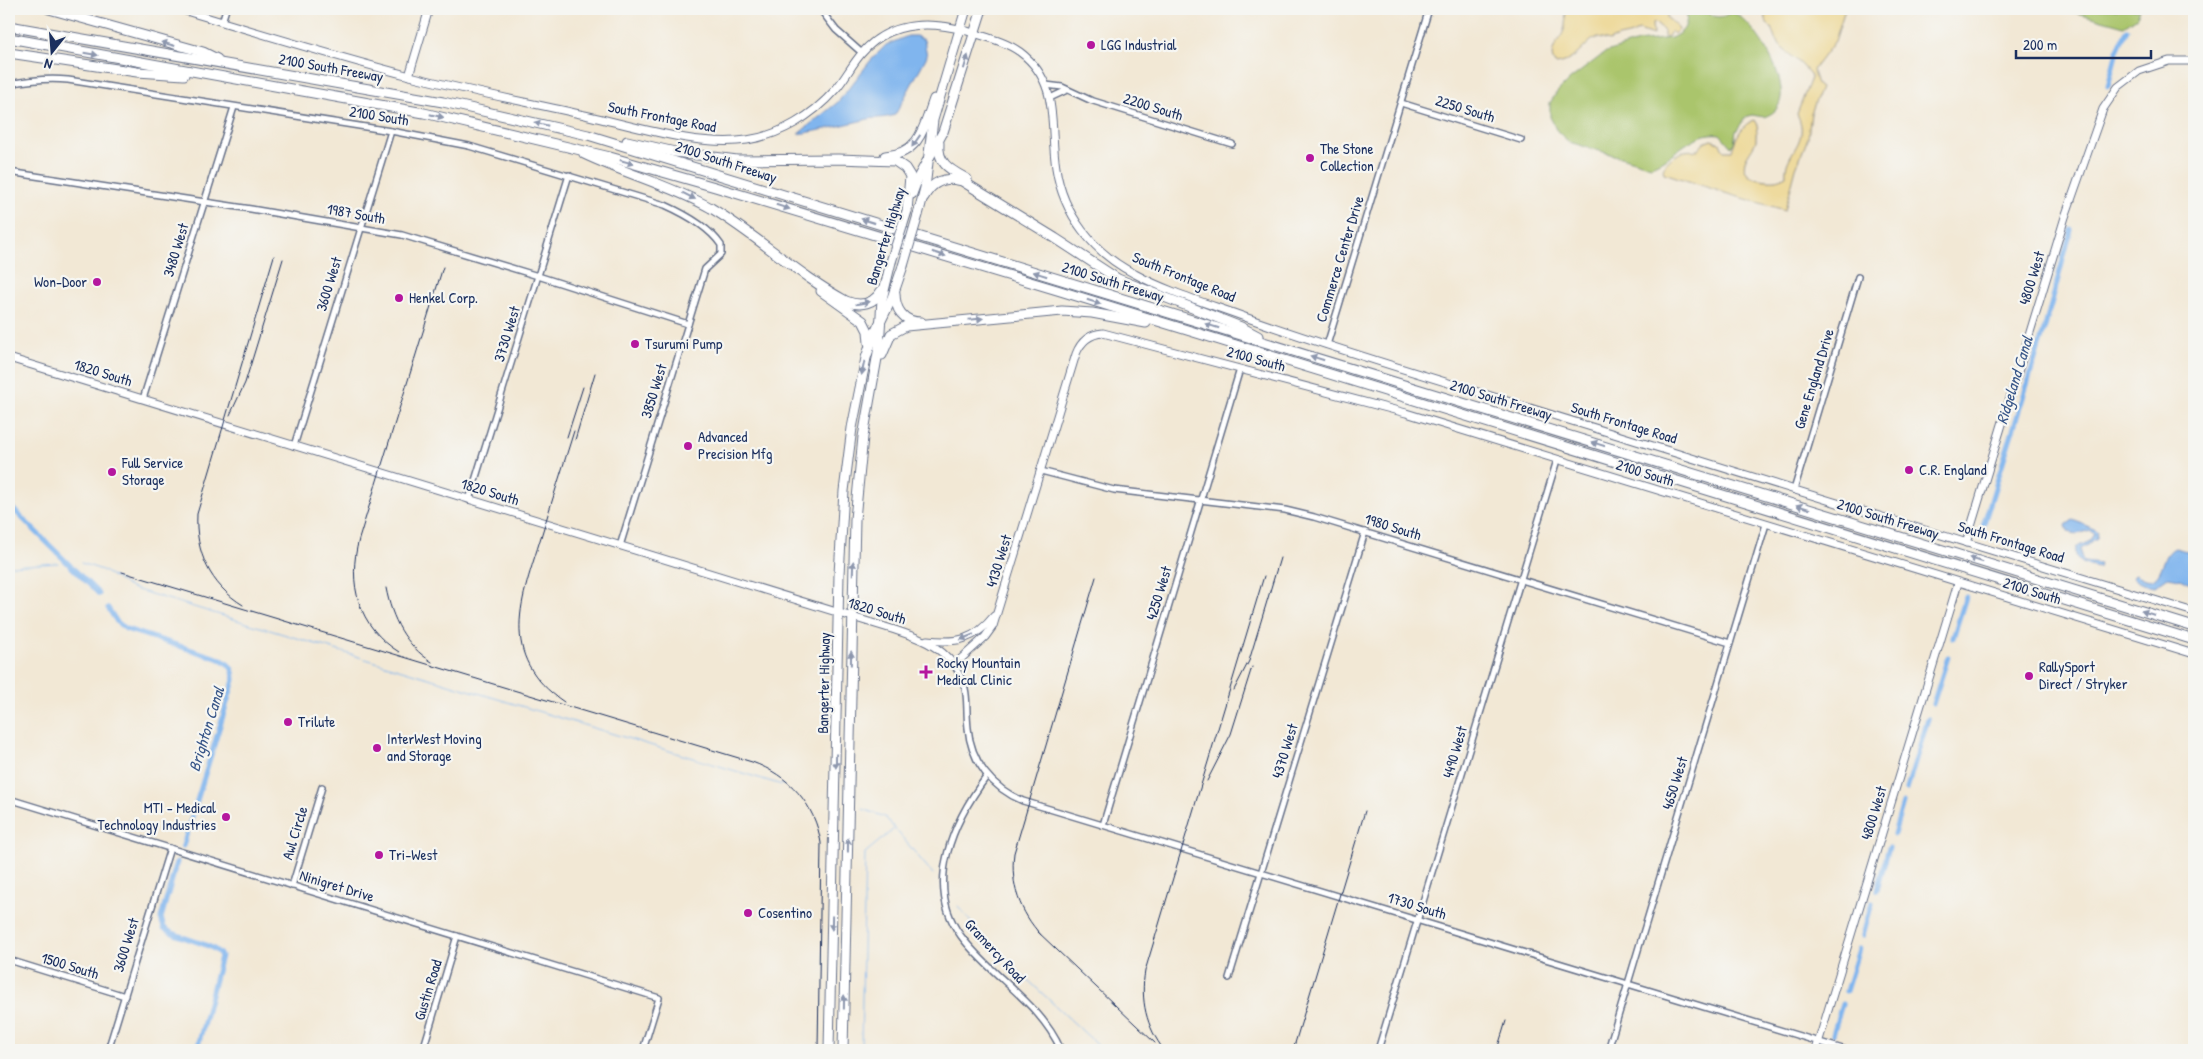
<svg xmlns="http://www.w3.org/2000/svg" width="2203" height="1059" font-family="'Patrick Hand',sans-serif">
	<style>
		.green { fill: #aac56c; stroke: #627a65 }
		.sand { fill: #eeda9e; stroke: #84847e }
		.water { fill: #80b5ee; stroke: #4e72a6 }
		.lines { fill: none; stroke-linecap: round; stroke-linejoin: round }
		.stream { stroke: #80b5ee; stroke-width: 1 }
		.canal { stroke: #80b5ee; stroke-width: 5 }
		.street-casing { stroke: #667088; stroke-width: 8 }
		.secondary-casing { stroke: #667088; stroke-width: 9 }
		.highway-casing { stroke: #667088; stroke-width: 11 }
		.street { stroke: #fff; stroke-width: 5 }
		.secondary { stroke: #fff; stroke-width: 7 }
		.highway { stroke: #fff; stroke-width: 9 }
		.rail { stroke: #1b2f5e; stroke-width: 1 }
		.highway-bridge-casing { stroke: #667088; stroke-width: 11; stroke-linecap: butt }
		.highway-bridge { stroke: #fff; stroke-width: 9 }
		.oneway { fill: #8d97ae }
		.poi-dot { fill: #b5179e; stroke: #f6f6f2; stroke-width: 2 }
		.labels { text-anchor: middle; stroke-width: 4.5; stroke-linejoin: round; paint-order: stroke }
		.poi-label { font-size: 15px; fill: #1b2f5e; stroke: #f6f6f2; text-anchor: start }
		.street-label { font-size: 15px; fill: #1b2f5e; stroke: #f6f6f2 }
		.water-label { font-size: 16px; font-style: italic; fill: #395789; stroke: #f6f6f2 }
	</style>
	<rect width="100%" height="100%" fill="#f6f6f2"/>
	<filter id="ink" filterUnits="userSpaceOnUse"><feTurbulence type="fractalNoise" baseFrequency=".02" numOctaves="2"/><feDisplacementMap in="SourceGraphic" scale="10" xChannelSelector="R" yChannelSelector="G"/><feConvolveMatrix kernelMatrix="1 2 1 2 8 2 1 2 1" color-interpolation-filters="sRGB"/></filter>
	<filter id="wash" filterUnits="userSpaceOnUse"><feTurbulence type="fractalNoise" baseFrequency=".0096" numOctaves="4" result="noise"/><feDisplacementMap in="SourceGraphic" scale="20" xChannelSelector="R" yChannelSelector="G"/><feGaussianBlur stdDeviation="1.12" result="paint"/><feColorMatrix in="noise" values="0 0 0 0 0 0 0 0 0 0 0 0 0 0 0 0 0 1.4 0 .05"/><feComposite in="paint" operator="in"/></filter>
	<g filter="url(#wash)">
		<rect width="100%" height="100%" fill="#f2e8d5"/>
		<g class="green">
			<path d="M 1686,9 C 1689,9 1695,8 1698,9 C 1713,14 1716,22 1732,12 C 1755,21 1794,85 1777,108 C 1774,113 1769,115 1764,117 L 1752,115 L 1746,117 L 1736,131 L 1734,143 L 1731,147 L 1720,134 C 1693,130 1674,158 1651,166 L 1569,142 L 1558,132 L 1550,117 L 1550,103 L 1557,92 L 1569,80 L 1606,52 L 1638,42 L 1671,38 C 1686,31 1688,25 1686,9 Z"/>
			<polygon points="2062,9 2140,9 2137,17 2124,26"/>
		</g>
		<g class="sand">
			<path d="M 1565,9 L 1668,9 L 1667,18 L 1675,24 L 1678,30 L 1674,34 L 1671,31 L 1668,37 L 1664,37 L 1664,31 L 1655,23 L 1652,24 L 1653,35 L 1639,30 C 1628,38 1621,34 1609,41 C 1605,40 1600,38 1597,38 C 1588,38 1577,63 1555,64 C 1546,51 1561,40 1564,30 C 1566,24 1566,15 1565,9 Z"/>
			<path d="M 1764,9 L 1845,9 L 1835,41 L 1813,70 L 1817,85 L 1821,88 L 1811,113 L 1808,138 L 1796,168 L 1785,210 L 1728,194 L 1664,173 L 1663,170 C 1665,161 1676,154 1685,151 C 1689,150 1693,151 1698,150 L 1704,143 L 1711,140 L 1720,143 L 1724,151 L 1732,151 C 1735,139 1742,123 1755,120 L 1758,125 C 1756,131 1756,135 1756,140 C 1755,146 1747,154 1745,161 C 1740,178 1764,181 1775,180 C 1778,180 1784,177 1786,176 C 1783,153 1812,142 1797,114 L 1811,78 L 1810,74 L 1801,64 L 1782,48 L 1775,39 L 1771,27 L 1767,24 Z"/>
		</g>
		<g class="water">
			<path d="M 908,36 L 916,36 L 924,40 L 927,56 L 895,115 C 884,119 874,117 864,120 C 842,125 821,131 798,134 L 838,102 L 871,60 L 886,45 Z"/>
			<path d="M 2073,520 L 2094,529 L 2098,532 L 2097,539 L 2081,549 L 2081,556 L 2084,562 L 2100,564 L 2099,568 C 2088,567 2071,561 2077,547 L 2090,541 L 2095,534 L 2091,530 L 2077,534 L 2068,532 L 2066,525 Z"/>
			<path d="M 2175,548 L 2194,553 L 2194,586 L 2180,579 L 2168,577 L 2155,586 C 2146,585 2138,584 2132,577 L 2134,574 C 2138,575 2141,578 2145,579 C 2164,584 2160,554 2175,548 Z"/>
		</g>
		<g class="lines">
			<g class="stream">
				<polyline points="81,563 102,570 131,588 782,785"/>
				<polyline points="9,566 58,563"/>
				<polyline points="863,809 885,817 933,874"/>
				<polyline points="958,906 985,940 1103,1050"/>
				<polyline points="861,1050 865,853 894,829"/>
			</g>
			<g class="canal">
				<polyline points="2108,86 2117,51 2127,30"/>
				<polyline points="9,505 99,594"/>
				<polyline points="1980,536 2045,327 2071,230"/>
				<path d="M 108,608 L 117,622 L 126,629 L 220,659 C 230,664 234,669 234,680 L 183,846"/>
				<polyline points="1953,638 1966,597"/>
				<polyline points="1933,704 1948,657"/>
				<polyline points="1907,789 1928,719"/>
				<polyline points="1894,834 1903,803"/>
				<path d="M 177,862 L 161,918 L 164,928 C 179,940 213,942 221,956 L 197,1050"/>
				<polyline points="1877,890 1889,847"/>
				<polyline points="1863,935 1872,903"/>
				<polyline points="1846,991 1859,949"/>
				<polyline points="1833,1034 1842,1004"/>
			</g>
		</g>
	</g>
	<g filter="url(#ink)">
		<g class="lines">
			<defs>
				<g id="street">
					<polyline points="567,9 575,11"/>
					<polyline points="820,9 836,30 862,53"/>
					<polyline points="222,22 226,9"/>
					<path d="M 9,84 C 29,80 47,78 68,80 L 391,131 L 469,146 L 665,205 C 685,214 709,227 721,245 L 721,254 L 705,269 L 620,546"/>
					<polyline points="1046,85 1062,87 1090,100 1232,144"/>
					<polyline points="1050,98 1067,90"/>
					<polyline points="1401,103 1521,140"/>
					<polyline points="9,172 251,209 402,235 538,276 688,324"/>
					<polyline points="1327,345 1429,9"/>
					<polyline points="143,399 234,107"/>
					<polyline points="294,446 391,131"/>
					<polyline points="1041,471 1114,490 1285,510 1314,517 1730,643"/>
					<polyline points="1794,490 1858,277"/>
					<polyline points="469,500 569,175"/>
					<path d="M 954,665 C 971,691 965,700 968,728 C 971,762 992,788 1023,801 L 1846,1050"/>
					<path d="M 987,776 C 954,820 923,885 961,936 C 972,951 987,965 1000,977 C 1024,999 1048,1020 1061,1050"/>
					<polyline points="9,799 659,998 643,1050"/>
					<polyline points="1103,825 1240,369"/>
					<polyline points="292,886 322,787"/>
					<polyline points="9,960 125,996"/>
					<polyline points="1229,978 1365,532"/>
					<polyline points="108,1050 170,848"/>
					<polyline points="423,1050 457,936"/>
					<polyline points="1378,1050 1557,460"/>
					<polyline points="1608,1050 1766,524"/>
				</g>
				<g id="secondary">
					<path d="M 179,9 C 256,32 333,56 410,76 C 469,91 530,103 589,116 C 637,127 699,147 747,140 C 781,135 812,116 835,90 C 845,79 852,64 862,53 C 889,21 930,21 967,31 C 985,37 1005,41 1020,52 C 1061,83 1049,125 1056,168 C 1063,214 1093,253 1135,274 C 1168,292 1206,303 1242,316 C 1328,347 1416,373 1504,400 C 1733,472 1964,542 2194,612"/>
					<polyline points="409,76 429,9"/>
					<path d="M 9,358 L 895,630 C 919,638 939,645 954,665 L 985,637 L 993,626 L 1076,354 C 1081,341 1090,334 1103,333 L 1406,413 L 2194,654"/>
					<polyline points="1966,543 2065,217 2103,109 2118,87 2139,71 2169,61 2194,61"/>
					<path d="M 927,640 C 957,643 974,641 994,616"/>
					<polyline points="1816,1050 1958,583"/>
				</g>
				<g id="highway">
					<polyline points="49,9 203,52 217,59"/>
					<polyline points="9,26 443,102 588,135 2194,627"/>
					<polyline points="9,38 424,113 610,157 715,187 1057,290 2194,640"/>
					<polyline points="9,53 137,72 184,75"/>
					<polyline points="627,141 675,152 737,160 838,159 895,161 905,168 910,176 907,211"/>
					<path d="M 939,143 C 937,164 951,170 967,179"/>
					<path d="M 584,154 C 626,174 670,185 711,208 C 758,236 798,275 846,301 C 861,307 874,304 882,290"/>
					<path d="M 885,156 C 920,154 924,127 934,99"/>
					<polyline points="912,194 918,178 943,132 982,9"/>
					<path d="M 924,197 C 932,182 945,176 962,181 L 1055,238 L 1118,279 L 1241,327 L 1258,336"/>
					<polyline points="918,215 925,188 933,120 966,9"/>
					<polyline points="821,291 863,321 868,331 869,343"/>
					<path d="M 895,293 C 895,309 903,322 921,322"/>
					<polyline points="882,355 891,334 906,326 1062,311 1092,313 1146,323"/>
					<polyline points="829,1050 839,574 844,491 852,428 866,358 873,337 892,298 903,266"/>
					<polyline points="843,1050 855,519 863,437 879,347 882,299 891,262"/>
				</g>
			</defs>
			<use href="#street" class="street-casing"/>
			<use href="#secondary" class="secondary-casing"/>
			<use href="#highway" class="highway-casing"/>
			<use href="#street" class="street"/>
			<use href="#secondary" class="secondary"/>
			<use href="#highway" class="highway"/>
			<g class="rail">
				<polyline points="230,415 245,383 283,259"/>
				<polyline points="567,437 583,387"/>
				<polyline points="575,440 595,373"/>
				<path d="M 122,572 L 752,762 C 789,775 815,804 821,843 L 818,1050"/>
				<path d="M 386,588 C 392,619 405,645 432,662"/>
				<path d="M 243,605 C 210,585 195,552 197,514 L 274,256"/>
				<path d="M 399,652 C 358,627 347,583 359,539 L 443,267"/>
				<polyline points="1234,690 1249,661 1280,558"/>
				<path d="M 564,702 C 496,656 522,599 541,537 C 552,501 563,466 574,431"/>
				<polyline points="1207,781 1231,734 1252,667"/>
				<polyline points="1037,931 1155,1043"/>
				<path d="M 1041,935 C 1020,912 1010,885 1014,853 L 1096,577"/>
				<path d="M 1164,1050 C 1146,1027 1140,999 1145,971 L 1264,576"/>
				<polyline points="1293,1050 1365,811"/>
				<polyline points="1497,1050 1506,1021"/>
			</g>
			<defs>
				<g id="highway-bridge">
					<polyline points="891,262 907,211"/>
					<polyline points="903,266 918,215"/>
				</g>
			</defs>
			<use href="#highway-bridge" class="highway-bridge-casing"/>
			<use href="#highway-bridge" class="highway-bridge"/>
		</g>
		<defs><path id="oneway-solid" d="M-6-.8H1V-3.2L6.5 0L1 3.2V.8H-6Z" transform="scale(1.25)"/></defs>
		<g class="oneway">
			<use href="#oneway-solid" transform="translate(168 44) rotate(-165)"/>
			<use href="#oneway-solid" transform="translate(91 54) rotate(10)"/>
			<use href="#oneway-solid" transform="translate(966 62) rotate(-73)"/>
			<use href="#oneway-solid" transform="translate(437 116) rotate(13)"/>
			<use href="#oneway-solid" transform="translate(541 124) rotate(-166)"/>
			<use href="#oneway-solid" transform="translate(916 141) rotate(125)"/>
			<use href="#oneway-solid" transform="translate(627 162) rotate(16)"/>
			<use href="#oneway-solid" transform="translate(689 196) rotate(27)"/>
			<use href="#oneway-solid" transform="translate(783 207) rotate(17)"/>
			<use href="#oneway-solid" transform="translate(868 221) rotate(-163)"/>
			<use href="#oneway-solid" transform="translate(939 254) rotate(17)"/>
			<use href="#oneway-solid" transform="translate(1040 274) rotate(-163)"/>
			<use href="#oneway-solid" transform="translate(1094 302) rotate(17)"/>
			<use href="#oneway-solid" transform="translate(863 303) rotate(-10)"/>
			<use href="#oneway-solid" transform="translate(976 319) rotate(-5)"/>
			<use href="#oneway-solid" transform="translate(1212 326) rotate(-163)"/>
			<use href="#oneway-solid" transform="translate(1317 358) rotate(-163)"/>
			<use href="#oneway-solid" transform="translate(863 368) rotate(102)"/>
			<use href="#oneway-solid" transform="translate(1598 444) rotate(-163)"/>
			<use href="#oneway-solid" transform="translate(1803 507) rotate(-163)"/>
			<use href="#oneway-solid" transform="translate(1976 560) rotate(-163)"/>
			<use href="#oneway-solid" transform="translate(853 568) rotate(-88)"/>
			<use href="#oneway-solid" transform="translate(2148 613) rotate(-163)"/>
			<use href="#oneway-solid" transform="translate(967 637) rotate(157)"/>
			<use href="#oneway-solid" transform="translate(851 658) rotate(-89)"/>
			<use href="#oneway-solid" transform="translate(836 761) rotate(91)"/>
			<use href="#oneway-solid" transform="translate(848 845) rotate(-89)"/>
			<use href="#oneway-solid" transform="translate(832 923) rotate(91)"/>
			<use href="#oneway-solid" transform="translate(844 1002) rotate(-89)"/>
		</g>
	</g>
	<g class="poi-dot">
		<circle cx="1091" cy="45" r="5"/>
		<circle cx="1310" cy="158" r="5"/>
		<circle cx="97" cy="282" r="5"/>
		<circle cx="399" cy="298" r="5"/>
		<circle cx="635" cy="344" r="5"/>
		<circle cx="688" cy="446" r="5"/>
		<circle cx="1909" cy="470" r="5"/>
		<circle cx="112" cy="472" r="5"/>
		<path d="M923.5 664.5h5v5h5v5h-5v5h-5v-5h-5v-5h5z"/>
		<circle cx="2029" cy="676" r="5"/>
		<circle cx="288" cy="722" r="5"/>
		<circle cx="377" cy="748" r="5"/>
		<circle cx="226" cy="817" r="5"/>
		<circle cx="379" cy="855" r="5"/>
		<circle cx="748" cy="913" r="5"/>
	</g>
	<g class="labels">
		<g class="poi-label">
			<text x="1101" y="50">LGG Industrial</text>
			<text x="1320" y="154">The Stone<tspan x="1320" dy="17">Collection</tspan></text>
			<text x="87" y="287" text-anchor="end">Won-Door</text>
			<text x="409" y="303">Henkel Corp.</text>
			<text x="645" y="349">Tsurumi Pump</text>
			<text x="698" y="442">Advanced<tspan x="698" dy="17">Precision Mfg</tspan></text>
			<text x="122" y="468">Full Service<tspan x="122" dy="17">Storage</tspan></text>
			<text x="1919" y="475">C.R. England</text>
			<text x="937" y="668">Rocky Mountain<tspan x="937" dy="17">Medical Clinic</tspan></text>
			<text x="2039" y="672">RallySport<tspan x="2039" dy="17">Direct / Stryker</tspan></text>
			<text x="298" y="727">Trilute</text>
			<text x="387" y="744">InterWest Moving<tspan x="387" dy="17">and Storage</tspan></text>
			<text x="216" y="813" text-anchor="end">MTI - Medical<tspan x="216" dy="17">Technology Industries</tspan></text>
			<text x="389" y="860">Tri-West</text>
			<text x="758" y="918">Cosentino</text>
		</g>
		<g class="street-label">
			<text transform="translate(331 68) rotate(10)" y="5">2100 South Freeway</text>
			<text transform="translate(1153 107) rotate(17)" y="5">2200 South</text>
			<text transform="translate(1465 109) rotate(17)" y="5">2250 South</text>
			<text transform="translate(379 116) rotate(9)" y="5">2100 South</text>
			<text transform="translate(662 117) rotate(11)" y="5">South Frontage Road</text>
			<text transform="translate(726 162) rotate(18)" y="5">2100 South Freeway</text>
			<text transform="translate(356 214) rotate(10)" y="5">1987 South</text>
			<text transform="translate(886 236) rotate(-73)" y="5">Bangerter Highway</text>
			<text transform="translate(176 250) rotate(-73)" y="5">3480 West</text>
			<text transform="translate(1340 259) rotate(-73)" y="5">Commerce Center Drive</text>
			<text transform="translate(1184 277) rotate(22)" y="5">South Frontage Road</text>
			<text transform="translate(2032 278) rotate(-73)" y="5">4800 West</text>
			<text transform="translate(1113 282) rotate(17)" y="5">2100 South Freeway</text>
			<text transform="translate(329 284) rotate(-73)" y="5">3600 West</text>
			<text transform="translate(507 334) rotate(-73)" y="5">3730 West</text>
			<text transform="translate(1256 359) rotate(15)" y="5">2100 South</text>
			<text transform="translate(103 373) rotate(17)" y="5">1820 South</text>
			<text transform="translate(1814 379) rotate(-73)" y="5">Gene England Drive</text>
			<text transform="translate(654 391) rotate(-73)" y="5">3850 West</text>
			<text transform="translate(1501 400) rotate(17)" y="5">2100 South Freeway</text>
			<text transform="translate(1624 423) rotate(17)" y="5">South Frontage Road</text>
			<text transform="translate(1645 473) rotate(17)" y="5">2100 South</text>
			<text transform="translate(490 492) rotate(17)" y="5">1820 South</text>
			<text transform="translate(1888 519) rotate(17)" y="5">2100 South Freeway</text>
			<text transform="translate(1393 527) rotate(17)" y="5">1980 South</text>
			<text transform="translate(2011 542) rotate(17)" y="5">South Frontage Road</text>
			<text transform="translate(999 561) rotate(-73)" y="5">4130 West</text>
			<text transform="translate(2032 591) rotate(17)" y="5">2100 South</text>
			<text transform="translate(1159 593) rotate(-73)" y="5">4250 West</text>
			<text transform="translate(877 611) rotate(17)" y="5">1820 South</text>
			<text transform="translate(824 683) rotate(-89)" y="5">Bangerter Highway</text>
			<text transform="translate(1285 751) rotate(-73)" y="5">4370 West</text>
			<text transform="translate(1455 752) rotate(-74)" y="5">4490 West</text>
			<text transform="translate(1675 783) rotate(-73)" y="5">4650 West</text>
			<text transform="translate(1874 813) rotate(-73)" y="5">4800 West</text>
			<text transform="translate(295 833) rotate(-73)" y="5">Awl Circle</text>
			<text transform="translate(337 886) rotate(17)" y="5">Ninigret Drive</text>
			<text transform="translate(1417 906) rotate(17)" y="5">1730 South</text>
			<text transform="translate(126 945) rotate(-73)" y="5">3600 West</text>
			<text transform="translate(995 951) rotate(47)" y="5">Gramercy Road</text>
			<text transform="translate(70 966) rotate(17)" y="5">1500 South</text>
			<text transform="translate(428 990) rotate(-73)" y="5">Gustin Road</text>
		</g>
		<g class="water-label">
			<text transform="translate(2014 380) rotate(-73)" y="6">Ridgeland Canal</text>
			<text transform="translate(206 729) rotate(-73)" y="6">Brighton Canal</text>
		</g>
	</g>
	<rect width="2203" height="1059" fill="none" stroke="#f6f6f2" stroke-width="30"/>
	<g transform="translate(52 52) rotate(197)" stroke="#f6f6f2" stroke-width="4" paint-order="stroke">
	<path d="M0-4L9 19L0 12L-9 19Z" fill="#1b2f5e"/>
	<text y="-8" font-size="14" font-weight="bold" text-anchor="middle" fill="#1b2f5e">N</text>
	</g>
	<path d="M2016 50v8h135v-8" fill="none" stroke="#1b2f5e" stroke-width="2.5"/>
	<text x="2023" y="50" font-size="15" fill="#1b2f5e" stroke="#f6f6f2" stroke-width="4" paint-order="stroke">200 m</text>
</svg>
